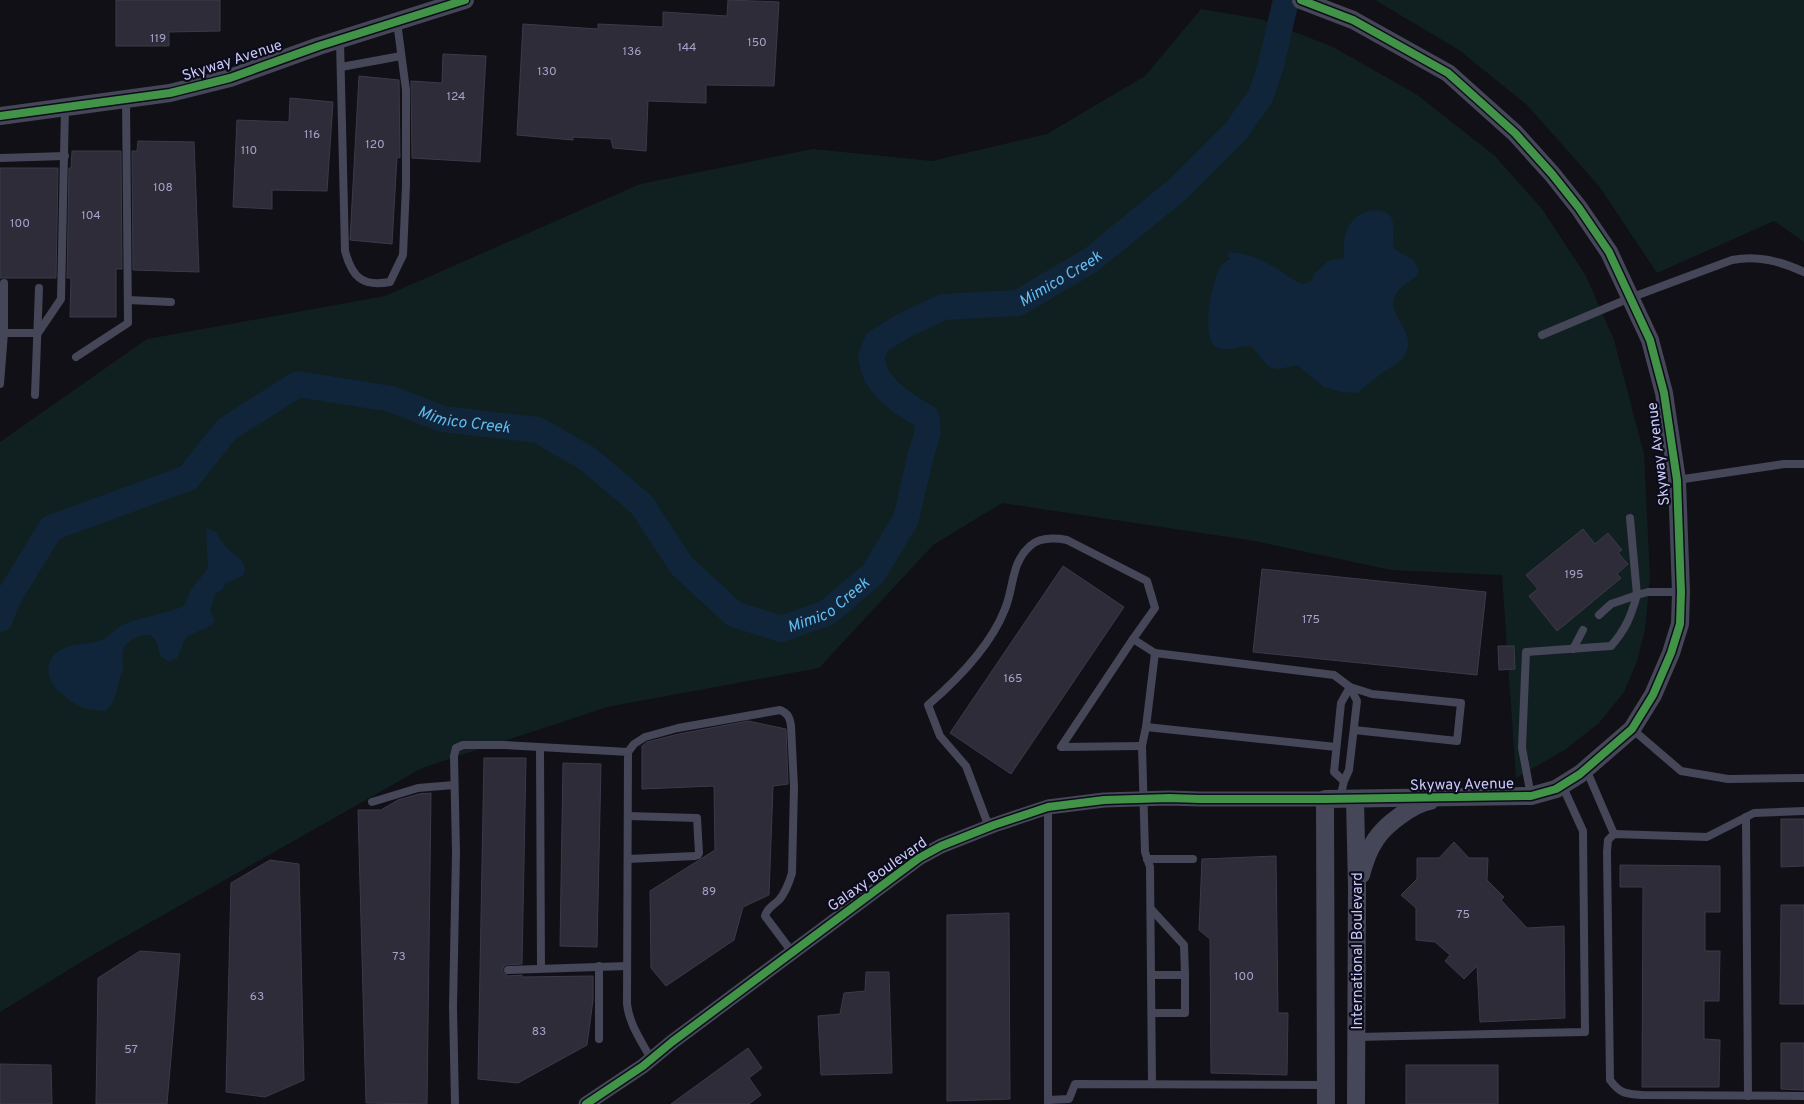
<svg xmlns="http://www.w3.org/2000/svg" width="1804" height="1104" font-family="Overpass,sans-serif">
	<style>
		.green { fill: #102020 }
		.water { fill: #11253a }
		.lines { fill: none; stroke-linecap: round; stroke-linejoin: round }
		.river { stroke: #11253a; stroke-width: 26 }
		.building { fill: #2e2c39; stroke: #3b3a4a }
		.service { stroke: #454657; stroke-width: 8 }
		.minor { stroke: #454657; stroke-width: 15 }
		.tertiary { stroke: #454657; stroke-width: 18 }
		.cycleway-casing { stroke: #0d0c1a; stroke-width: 11 }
		.cycleway { stroke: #419447; stroke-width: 8 }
		.labels { text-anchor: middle; stroke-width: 4.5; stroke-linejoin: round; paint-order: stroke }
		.number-label { font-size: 12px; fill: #a4a2ca }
		.street-label { font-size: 15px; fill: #cbcafa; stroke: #0d0c1a }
		.water-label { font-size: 16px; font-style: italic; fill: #62bbf0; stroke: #0d0c1a }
	</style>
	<rect width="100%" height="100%" fill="#101016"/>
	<g class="green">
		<polygon points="1375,0 1804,0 1804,242 1774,221 1657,273 1599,186 1527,105 1459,50"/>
		<polygon points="1201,9 1260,19 1331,46 1416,94 1495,156 1542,209 1586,276 1614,340 1644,454 1650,577 1645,629 1637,661 1624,692 1599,723 1566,749 1516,778 1502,575 1391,570 1255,541 1002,503 933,545 819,668 607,707 422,768 91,956 0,1012 0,442 147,339 385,296 640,184 813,149 932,161 1047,134 1145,76"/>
	</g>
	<g class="water">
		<path d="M 1376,210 C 1402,213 1390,231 1394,249 L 1414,260 L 1419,272 C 1413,282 1400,285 1395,296 C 1386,319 1421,332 1403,358 C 1397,365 1388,368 1381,374 C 1373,380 1365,386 1357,393 L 1342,392 L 1324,387 L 1297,365 L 1279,369 L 1272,368 L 1267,365 L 1251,346 C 1239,345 1228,353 1216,347 C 1200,337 1212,278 1222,265 C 1224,262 1228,260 1231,258 L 1231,257 L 1227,257 L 1229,252 C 1257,254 1275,267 1297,282 L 1304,284 L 1312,280 L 1314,274 L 1328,261 L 1344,258 C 1345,253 1343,247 1344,242 C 1345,224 1359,211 1376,210 Z"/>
		<path d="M 206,529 L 215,531 C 219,537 222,543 227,548 C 233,554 249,562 244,574 C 241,578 231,580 226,583 L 222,590 L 215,594 L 210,611 L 215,621 L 212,625 L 186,637 L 177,658 L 170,662 L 160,656 C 159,651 158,642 154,638 C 146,629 126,640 123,650 C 121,656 123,660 123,666 C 123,669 121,673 120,677 C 117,690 116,702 105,711 C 82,710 74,705 58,690 C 41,674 48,651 70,646 C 81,643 93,644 104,639 C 111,636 115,629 122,625 C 143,616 164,615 184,606 L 191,590 L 208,568 Z"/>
	</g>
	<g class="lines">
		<path class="river" id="s1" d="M 0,619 L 7,600 L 51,528 L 188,478 L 227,429 L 298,384 L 391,399 L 443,419 L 538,430 L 588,459 L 642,505 L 682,566 L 734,614 L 781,629 L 827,613 L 873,574 L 906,519 L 921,454 L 928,432 L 926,417 C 908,407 887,394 877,376 C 874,371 873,363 871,357 L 877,342 L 903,326 L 943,307 L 1018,303 L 1091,260 L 1178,189 L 1237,130 L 1261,95 L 1271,65 L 1286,0"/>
	</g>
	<g class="building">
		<polygon points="116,0 220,0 220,31 169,32 169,46 116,46"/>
		<polygon points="728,0 779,2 774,86 706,85 706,103 648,101 646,151 613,148 611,139 573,137 573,140 517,135 523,24 598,29 598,24 663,27 663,12 727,16"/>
		<polygon points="443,54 486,56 480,162 412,158 411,81 442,83"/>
		<polygon points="359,76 399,80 400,158 397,157 392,244 350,240"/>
		<polygon points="290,98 333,102 327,191 272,190 272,209 233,207 237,120 289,122"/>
		<polygon points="138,141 194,142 199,272 133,270 132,151 137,151"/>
		<polygon points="72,151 121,151 122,269 116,269 116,317 70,317 71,278 67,278 69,168 71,168"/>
		<polygon points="0,168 58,168 56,278 0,278"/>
		<polygon points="1583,529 1595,544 1608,533 1622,550 1618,553 1628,564 1617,574 1621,578 1557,631 1529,596 1538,589 1526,575"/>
		<polygon points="1063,566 1124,607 1011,774 950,733"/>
		<polygon points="1262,569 1486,592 1477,675 1253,652"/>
		<polygon points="1498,646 1514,646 1515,669 1499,670"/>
		<polygon points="748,721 786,729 788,784 773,786 769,895 743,907 734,940 666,986 651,968 650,891 715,850 714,786 642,789 642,746 647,742 679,734"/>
		<polygon points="484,758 526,758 522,964 505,965 503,968 503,973 508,976 522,975 522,977 593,976 593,1000 587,1045 518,1083 478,1079"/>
		<polygon points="563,763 601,764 597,947 560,946"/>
		<polygon points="431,793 427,1104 366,1103 358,810 381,810 398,800 419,794"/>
		<polygon points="1781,819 1804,819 1804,866 1781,867"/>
		<polygon points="1454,842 1469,858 1488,858 1487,880 1504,897 1501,900 1527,928 1564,926 1565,1018 1480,1022 1477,966 1464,979 1445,961 1450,955 1435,942 1416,940 1416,908 1401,895 1417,879 1417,858 1439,858"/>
		<polygon points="1276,856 1278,1013 1288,1013 1287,1075 1211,1073 1210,939 1199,930 1202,859"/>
		<polygon points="270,860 299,864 304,1080 265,1097 226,1092 231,883"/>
		<polygon points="1620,865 1720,866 1720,912 1705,912 1705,951 1720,951 1719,1001 1704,1001 1704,1039 1720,1040 1719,1087 1642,1087 1643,887 1620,887"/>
		<polygon points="1781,905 1804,905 1804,1004 1780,1004"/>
		<polygon points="1009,913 1010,1099 947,1101 947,915"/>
		<polygon points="140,951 180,954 167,1104 96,1104 98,978"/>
		<polygon points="866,972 889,972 892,1073 821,1075 818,1016 840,1014 844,993 865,991"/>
		<polygon points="1781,1043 1804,1043 1804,1090 1781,1089"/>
		<polygon points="748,1048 762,1068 749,1078 761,1095 749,1104 671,1104"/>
		<polygon points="0,1064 51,1065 52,1104 0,1104"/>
		<rect x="1406" y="1065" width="92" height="39"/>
	</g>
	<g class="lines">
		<g class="service">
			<path d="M 340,41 L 345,251 C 352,277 362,287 390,282 L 403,255 L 406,185 L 406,90 L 397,22"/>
			<polyline points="341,67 401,56"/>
			<polyline points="0,158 65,156"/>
			<polyline points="4,283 4,333 38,333 61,299 65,107"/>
			<polyline points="128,300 171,302"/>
			<path d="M 1542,335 L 1630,298 L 1732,260 C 1757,255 1780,261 1804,272"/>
			<polyline points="76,357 128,323 126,99"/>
			<polyline points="0,384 4,333 0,329"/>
			<polyline points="35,395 39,288"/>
			<polyline points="1677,480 1784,464 1804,464"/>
			<polyline points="1630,518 1637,595 1648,592 1681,592"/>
			<polyline points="1133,639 1061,747 1142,746"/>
			<polyline points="1573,649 1583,630"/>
			<polyline points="1146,727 1155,653"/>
			<polyline points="1632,729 1681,771 1728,779 1804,778"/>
			<polyline points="540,748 541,968"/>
			<path d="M 628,752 L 634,744 L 645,737 L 678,728 L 780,710 C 788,713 790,718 791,726 L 794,787 L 792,873 C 789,883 786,892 779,900 C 774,905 767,908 765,916 L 792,952"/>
			<polyline points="1586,769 1614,834"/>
			<path d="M 1531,796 L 1522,748 L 1526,652 L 1611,646 C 1626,629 1631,616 1637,595 L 1611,604 L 1599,615"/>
			<polyline points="1340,799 1344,781 1349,770 1357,701 1350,687 1341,703 1334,772 1344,781"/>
			<polyline points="372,802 418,788 454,785"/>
			<polyline points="1048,807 1048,1104"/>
			<path d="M 1804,811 L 1754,813 L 1707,837 L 1614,834 L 1608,840 L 1607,852 L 1610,1080 C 1620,1094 1627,1094 1643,1095 L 1804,1096"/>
			<polyline points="1746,817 1748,1096"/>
			<path d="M 989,827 L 966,766 L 940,736 L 928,705 C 957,680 991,645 1005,609 C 1014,587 1011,563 1030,546 C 1040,537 1056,538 1067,540 L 1147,581 L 1155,608 L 1133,639 L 1155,653 L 1334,675 L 1350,687 L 1372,694 L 1461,703 L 1457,741 L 1354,730"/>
			<polyline points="628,859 695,856 698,855 699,853 697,818 628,816"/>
			<polyline points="1147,859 1193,859"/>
			<polyline points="1151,909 1184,945 1185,975 1151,975"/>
			<polyline points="508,970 627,966"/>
			<polyline points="1152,1013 1185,1013 1185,975"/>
			<polyline points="1357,1037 1585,1032 1583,831 1562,785"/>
			<polyline points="599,1039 599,966"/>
			<polyline points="1152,1084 1150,867 1145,852 1142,746 1146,727 1336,747"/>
			<polyline points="1048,1100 1069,1099 1075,1084 1326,1085"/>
			<path d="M 455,1104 L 453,1007 L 456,852 L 454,756 L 456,748 L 463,745 L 504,745 L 628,752 L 627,1004 C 629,1024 642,1042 651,1059"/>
		</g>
		<polyline class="minor" points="586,1104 643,1066 672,1042 919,858 941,846 994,825 1048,807 1104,800 1169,798 1200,799 1325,799"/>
		<g class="tertiary">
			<polyline points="1301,0 1353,20 1448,73 1515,133 1552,174 1579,208 1609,252 1650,340 1664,393 1677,480 1681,592 1680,624 1671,653 1653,695 1632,729 1580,774 1556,789 1531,796 1325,799 1326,1104"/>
			<polyline points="0,116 170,93 230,78 319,46 465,0"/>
			<polyline points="1355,799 1357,887 1356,1104"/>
			<path d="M 1361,875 C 1364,863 1369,849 1376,839 C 1386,824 1413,804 1430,801"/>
		</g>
		<defs>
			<g id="cycleway">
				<polyline points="0,116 170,93 230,78 319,46 465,0"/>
				<polyline points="586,1104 643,1066 672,1042 919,858 941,846 994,825 1048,807 1104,800 1169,798 1200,799 1325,799 1531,796 1556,789 1580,774 1632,729 1653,695 1671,653 1680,624 1681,592 1677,480 1664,393 1650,340 1609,252 1579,208 1552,174 1515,133 1448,73 1353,20 1301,0"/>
			</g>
		</defs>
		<use href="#cycleway" class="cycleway-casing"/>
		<use href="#cycleway" class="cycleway"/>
	</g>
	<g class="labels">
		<g class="number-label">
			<text x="158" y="42">119</text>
			<text x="757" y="46">150</text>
			<text x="687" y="51">144</text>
			<text x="632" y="55">136</text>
			<text x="547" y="75">130</text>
			<text x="456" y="100">124</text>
			<text x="312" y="138">116</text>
			<text x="375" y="148">120</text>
			<text x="249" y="154">110</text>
			<text x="163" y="191">108</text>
			<text x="91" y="219">104</text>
			<text x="20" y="227">100</text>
			<text x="1574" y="578">195</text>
			<text x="1311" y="623">175</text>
			<text x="1013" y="682">165</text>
			<text x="709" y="895">89</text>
			<text x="1463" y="918">75</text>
			<text x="399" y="960">73</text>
			<text x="1244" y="980">100</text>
			<text x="257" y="1000">63</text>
			<text x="539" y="1035">83</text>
			<text x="131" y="1053">57</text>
		</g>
		<g class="street-label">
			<text transform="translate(232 60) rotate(-18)" y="5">Skyway Avenue</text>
			<text transform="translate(1658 454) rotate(-97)" y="5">Skyway Avenue</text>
			<text transform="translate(1462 784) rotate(-1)" y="5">Skyway Avenue</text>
			<text transform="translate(877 874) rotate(-35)" y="5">Galaxy Boulevard</text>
			<text transform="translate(1357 951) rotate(-90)" y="5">International Boulevard</text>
		</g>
		<g class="water-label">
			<text dy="6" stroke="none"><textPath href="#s1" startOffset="1542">Mimico Creek</textPath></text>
			<text dy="6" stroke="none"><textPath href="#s1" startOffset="568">Mimico Creek</textPath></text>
			<text dy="6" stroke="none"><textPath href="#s1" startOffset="1018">Mimico Creek</textPath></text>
		</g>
	</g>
</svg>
